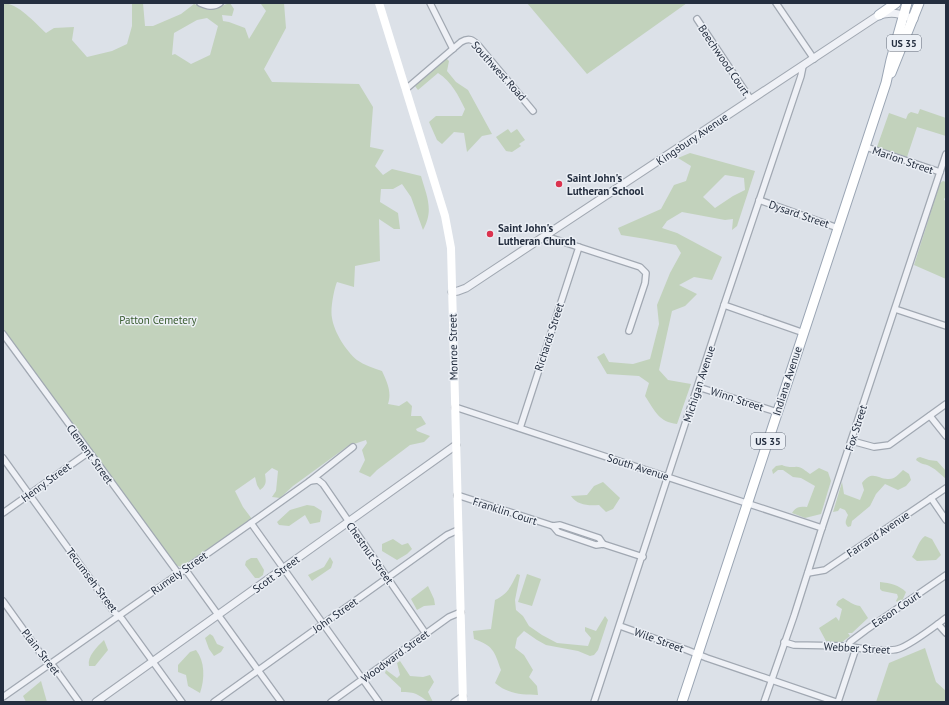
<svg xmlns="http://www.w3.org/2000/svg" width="949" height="705" font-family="'PT Sans',sans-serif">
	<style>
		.green { fill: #c2d2bc; fill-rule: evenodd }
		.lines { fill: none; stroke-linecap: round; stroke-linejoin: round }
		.minor-casing { stroke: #a1a8b2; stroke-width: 8 }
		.tertiary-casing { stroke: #a1a8b2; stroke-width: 9 }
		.primary-casing { stroke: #9aa5b4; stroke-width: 11 }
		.minor { stroke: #eff1f6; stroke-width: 5.5 }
		.tertiary { stroke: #eff1f6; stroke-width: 7 }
		.secondary { stroke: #fff; stroke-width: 8 }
		.primary { stroke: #fff; stroke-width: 9 }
		.poi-dot { fill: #db324e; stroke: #ebeff5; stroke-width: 1.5 }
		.labels { text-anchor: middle; stroke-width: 3; stroke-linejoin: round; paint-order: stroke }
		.shield { fill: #ebeff5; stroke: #606876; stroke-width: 1 }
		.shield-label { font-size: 10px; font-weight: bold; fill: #242e3f }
		.street-label { font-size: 11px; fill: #242e3f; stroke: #ebeff5 }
		.poi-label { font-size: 11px; font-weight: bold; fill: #242e3f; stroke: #ebeff5; text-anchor: start }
		.park-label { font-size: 11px; fill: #395c30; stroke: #ebeff5 }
	</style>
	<rect width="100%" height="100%" fill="#dce1e8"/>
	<g class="green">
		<path d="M 3,3 C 18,3 35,23 46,33 L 54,28 L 74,27 L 72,40 L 87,57 L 112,51 L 127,44 L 132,26 L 132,3 L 143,3 L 145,26 L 153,26 L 181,14 L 194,4 L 209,10 L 230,3 L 234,9 L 232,16 L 222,15 L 223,21 L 229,22 L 245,28 L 249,39 L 266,11 L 261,4 L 262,3 L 284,3 L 286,28 L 264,69 L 272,82 L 359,84 L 373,107 L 370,147 L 384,150 L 375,166 L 383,175 L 392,169 L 421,176 C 427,197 434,210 423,230 L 411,197 L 402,184 L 393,189 L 381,189 L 380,202 L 398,213 L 400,229 L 394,229 L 379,219 L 380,261 L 355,266 L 354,287 L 337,282 C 334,289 330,310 332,318 C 334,332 346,351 357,360 C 364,365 373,368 382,371 C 387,382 392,392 388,404 L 399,406 L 407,401 L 412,406 L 411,416 L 421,416 L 426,424 L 416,429 L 417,431 L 430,436 L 424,442 L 410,445 L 377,470 L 370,477 L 359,472 L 365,460 L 362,450 L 367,443 L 366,440 L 348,446 L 293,486 L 280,498 L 272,497 L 276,491 L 278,471 L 272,468 L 265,474 C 266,481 267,485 260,490 L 257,485 L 255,477 L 235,491 L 243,507 L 252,519 L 181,567 L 175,565 L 3,329 ZM 207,18 L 218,26 L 210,55 L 191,64 L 175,54 L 172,55 L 174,33 L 197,20 Z"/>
		<polygon points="527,3 687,3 587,74"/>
		<path d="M 446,58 L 449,61 L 447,71 L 456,82 L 468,90 L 492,134 L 482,136 L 467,152 L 464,133 L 454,132 L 442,144 L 437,140 L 429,122 L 436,116 L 462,116 L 465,109 C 458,95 452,82 438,73 L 418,90 L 415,86 Z"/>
		<polygon points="920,109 946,118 946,136 917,127 907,157 877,147 889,113 906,119 908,114 911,112 918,114"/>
		<polygon points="508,129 511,133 517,129 525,140 519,144 521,146 512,152 506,151 496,137"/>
		<path d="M 690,153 L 755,171 L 737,226 L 732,230 L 733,219 L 725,220 L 682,212 L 667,221 L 662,228 L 677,233 L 722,257 L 712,280 L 694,277 L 679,285 L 697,294 L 685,306 L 672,311 L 659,370 L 668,380 L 691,384 L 677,424 C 659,422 655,411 645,396 L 649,383 L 639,376 L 607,374 L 597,357 L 604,353 L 609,362 L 633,364 L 650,359 L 659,324 L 657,305 L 670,273 L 681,253 L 676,245 L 646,239 L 621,235 L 618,228 L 661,209 L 674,185 L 686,181 L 691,166 L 678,158 ZM 725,175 L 744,178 L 745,190 L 733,196 L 715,208 L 703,197 Z"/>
		<polygon points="943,181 946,182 946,199 944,198 944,200 946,201 946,279 914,265 940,183"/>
		<path d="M 920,457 L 929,460 L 937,461 L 946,471 L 946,479 C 941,475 937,470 931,467 C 925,463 923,466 916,460 L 917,458 Z"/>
		<path d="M 782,465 C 787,467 789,467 795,467 C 801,466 805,471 810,474 L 819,468 L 828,472 L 831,481 L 821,514 L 805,518 L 792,513 C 796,507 799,506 807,507 L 815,486 L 801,478 L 793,477 L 783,470 L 778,470 L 773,474 L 772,470 L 776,466 Z"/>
		<path d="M 903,470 L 909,474 L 911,480 L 906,486 L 898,490 L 885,484 L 876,494 L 870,506 L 852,521 L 851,526 L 848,527 C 844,523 846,520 848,515 L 845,510 L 840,508 L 838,511 L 833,512 L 842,482 L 844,494 L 860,500 L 864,490 L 862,483 C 873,469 878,480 889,479 C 895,479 899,474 903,470 Z"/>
		<path d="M 603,482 L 620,498 L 613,509 L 606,512 L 599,505 C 588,506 577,505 571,496 L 587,495 L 594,486 Z"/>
		<polygon points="307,505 314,506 322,511 320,522 310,524 305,515 289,526 279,525 277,522 290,510"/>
		<path d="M 925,536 L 932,539 L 941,555 L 936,560 L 917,561 L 912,557 C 917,550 918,541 925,536 Z"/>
		<polygon points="393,539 402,545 408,543 412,549 407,554 397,560 382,551 382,544"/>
		<polygon points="330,557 333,562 331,568 312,581 308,575 324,567"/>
		<polygon points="251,558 257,558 264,570 263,575 259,578 255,578 245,565 246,561"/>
		<path d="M 517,574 L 520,575 L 515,600 L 516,610 L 523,616 L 529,626 L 542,635 L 557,643 L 588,646 L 591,638 L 585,631 L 585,627 L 596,631 L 605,616 L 608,620 L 598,650 L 594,655 L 590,656 L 578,651 L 546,645 L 537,640 L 524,631 L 517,638 L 515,648 L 524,655 L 533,670 L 529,677 L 537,686 L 538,695 C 522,695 508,694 495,683 L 501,670 C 494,650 493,646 474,639 L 473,631 L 491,629 L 495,600 C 508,594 511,586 517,574 Z"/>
		<polygon points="527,574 541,579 532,606 518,602"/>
		<path d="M 880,582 C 890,583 899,585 906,592 L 903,599 L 899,603 L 896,601 L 898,597 L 897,594 L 882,591 L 880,589 Z"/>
		<polygon points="428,586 434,599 435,605 424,606 417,610 411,599"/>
		<path d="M 843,598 C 849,601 852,605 860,606 L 868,618 L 852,633 L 848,633 L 850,636 L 841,643 L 826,641 L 819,628 L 836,617 L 839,621 L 842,609 L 836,605 L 838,601 Z"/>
		<polygon points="210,634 213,636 217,644 224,647 221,652 214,656 209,649 205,638"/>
		<path d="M 104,640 L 108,650 L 95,666 L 89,666 C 87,656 97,647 104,640 Z"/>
		<polygon points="925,648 936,682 946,691 946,702 876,702 889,663"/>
		<path d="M 196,650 C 205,661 205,679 200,693 L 188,686 L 186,675 L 178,672 L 178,665 L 190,652 Z"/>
		<path d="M 400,661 L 410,676 L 423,677 L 430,675 L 434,682 L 428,692 L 433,702 C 426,702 424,698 418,695 C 413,692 407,692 401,692 L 401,688 L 385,673 L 386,670 L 397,678 L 400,675 L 397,663 Z"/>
		<polygon points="41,681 47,702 26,702 23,696"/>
	</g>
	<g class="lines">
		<defs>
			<g id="minor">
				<path d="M 200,3 C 207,6 213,8 220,3"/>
				<polyline points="430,3 453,49"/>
				<polyline points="776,3 814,59"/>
				<polyline points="697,19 751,100"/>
				<path d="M 406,89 L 461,42 C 469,37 473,40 478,45 L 533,111"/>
				<polyline points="866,147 940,172"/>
				<polyline points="759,200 838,228"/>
				<polyline points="545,236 640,267 646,273 645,283 629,331"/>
				<polyline points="724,305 804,333"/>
				<polyline points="895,309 946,326"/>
				<polyline points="3,334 178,573"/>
				<polyline points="698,387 777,412"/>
				<polyline points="455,407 822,528"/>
				<polyline points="930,416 946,436"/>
				<polyline points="520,428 579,247"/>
				<polyline points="852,441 874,447 889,445 946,404"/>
				<polyline points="3,458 114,612 122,619 182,702"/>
				<polyline points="310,481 318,480 323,484 426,634"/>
				<polyline points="457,495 553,526 560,525 599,538 603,544"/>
				<polyline points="931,498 946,520"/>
				<polyline points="3,513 89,452"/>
				<polyline points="251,523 379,702"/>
				<polyline points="553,526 558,532 596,545 603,544 643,557"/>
				<polyline points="185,569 281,702"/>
				<polyline points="808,573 825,570 946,488"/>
				<polyline points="3,601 46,661 54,667 79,702"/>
				<polyline points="938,624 946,633"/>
				<polyline points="620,626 687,650 707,658 836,702"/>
				<path d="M 784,642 L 794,645 L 848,646 C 860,649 888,652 898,649 C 911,645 935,626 946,618"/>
				<polyline points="848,646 850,642 866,630 946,575"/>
				<polyline points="3,697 251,523 310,481 353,447"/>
				<polyline points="214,702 447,535 458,530"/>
				<polyline points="331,702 449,617 461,612"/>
				<polyline points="454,702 463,696"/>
				<polyline points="594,702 724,305 801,76 803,66"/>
				<polyline points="764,702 794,616 820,534 946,154"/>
				<polyline points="838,702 856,648"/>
			</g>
			<g id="tertiary">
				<path d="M 452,292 L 458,291 L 466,288 L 879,15 C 894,11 900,14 914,19"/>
				<polyline points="96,702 456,445"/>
			</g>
			<g id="primary">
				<polyline points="879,15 896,3"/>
				<polyline points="891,73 919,3"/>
				<polyline points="682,702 886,83 891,60 907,3"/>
			</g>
		</defs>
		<use href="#minor" class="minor-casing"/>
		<use href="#tertiary" class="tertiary-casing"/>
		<use href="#primary" class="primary-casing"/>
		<use href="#minor" class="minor"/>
		<use href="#tertiary" class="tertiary"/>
		<polyline class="secondary" points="379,3 445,216 451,248 463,702"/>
		<use href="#primary" class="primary"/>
	</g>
	<g class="poi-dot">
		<circle cx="559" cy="184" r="4"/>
		<circle cx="490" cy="234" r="4"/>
	</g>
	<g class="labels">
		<g class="shield">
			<rect x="887" y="35" width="34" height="16" rx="3"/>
			<rect x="751" y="433" width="34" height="16" rx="3"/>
		</g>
		<g class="shield-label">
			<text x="904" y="47">US 35</text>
			<text x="768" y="445">US 35</text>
		</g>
		<g class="street-label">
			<text transform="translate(724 60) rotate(56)" y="4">Beechwood Court</text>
			<text transform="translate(499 71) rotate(48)" y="4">Southwest Road</text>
			<text transform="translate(692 139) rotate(-34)" y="4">Kingsbury Avenue</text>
			<text transform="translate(903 160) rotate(19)" y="4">Marion Street</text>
			<text transform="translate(799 214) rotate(19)" y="4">Dysard Street</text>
			<text transform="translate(549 337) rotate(-72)" y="4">Richards Street</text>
			<text transform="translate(453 347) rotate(-91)" y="4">Monroe Street</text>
			<text transform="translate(787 381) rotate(-72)" y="4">Indiana Avenue</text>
			<text transform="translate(699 384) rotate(-72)" y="4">Michigan Avenue</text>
			<text transform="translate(737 399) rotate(18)" y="4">Winn Street</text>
			<text transform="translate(856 428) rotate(-72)" y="4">Fox Street</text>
			<text transform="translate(90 454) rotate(54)" y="4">Clement Street</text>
			<text transform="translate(638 467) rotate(18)" y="4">South Avenue</text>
			<text transform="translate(46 482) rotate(-36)" y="4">Henry Street</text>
			<text transform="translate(505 511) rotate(18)" y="4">Franklin Court</text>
			<text transform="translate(878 534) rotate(-34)" y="4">Farrand Avenue</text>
			<text transform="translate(370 553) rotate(55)" y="4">Chestnut Street</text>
			<text transform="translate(179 573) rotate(-35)" y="4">Rumely Street</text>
			<text transform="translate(276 574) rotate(-36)" y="4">Scott Street</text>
			<text transform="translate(92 580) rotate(53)" y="4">Tecumseh Street</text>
			<text transform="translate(896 609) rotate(-34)" y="4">Eason Court</text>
			<text transform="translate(335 615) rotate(-35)" y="4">John Street</text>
			<text transform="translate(659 640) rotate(20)" y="4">Wile Street</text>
			<text transform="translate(857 648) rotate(3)" y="4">Webber Street</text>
			<text transform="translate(41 652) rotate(52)" y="4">Plain Street</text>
			<text transform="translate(395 656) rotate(-36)" y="4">Woodward Street</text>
		</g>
		<g class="poi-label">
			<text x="567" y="182">Saint John's<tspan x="567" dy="13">Lutheran School</tspan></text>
			<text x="498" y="232">Saint John's<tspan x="498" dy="13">Lutheran Church</tspan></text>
		</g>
		<g class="park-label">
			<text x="158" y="324">Patton Cemetery</text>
		</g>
	</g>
	<rect width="949" height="705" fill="none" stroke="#242e3f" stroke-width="8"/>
</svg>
